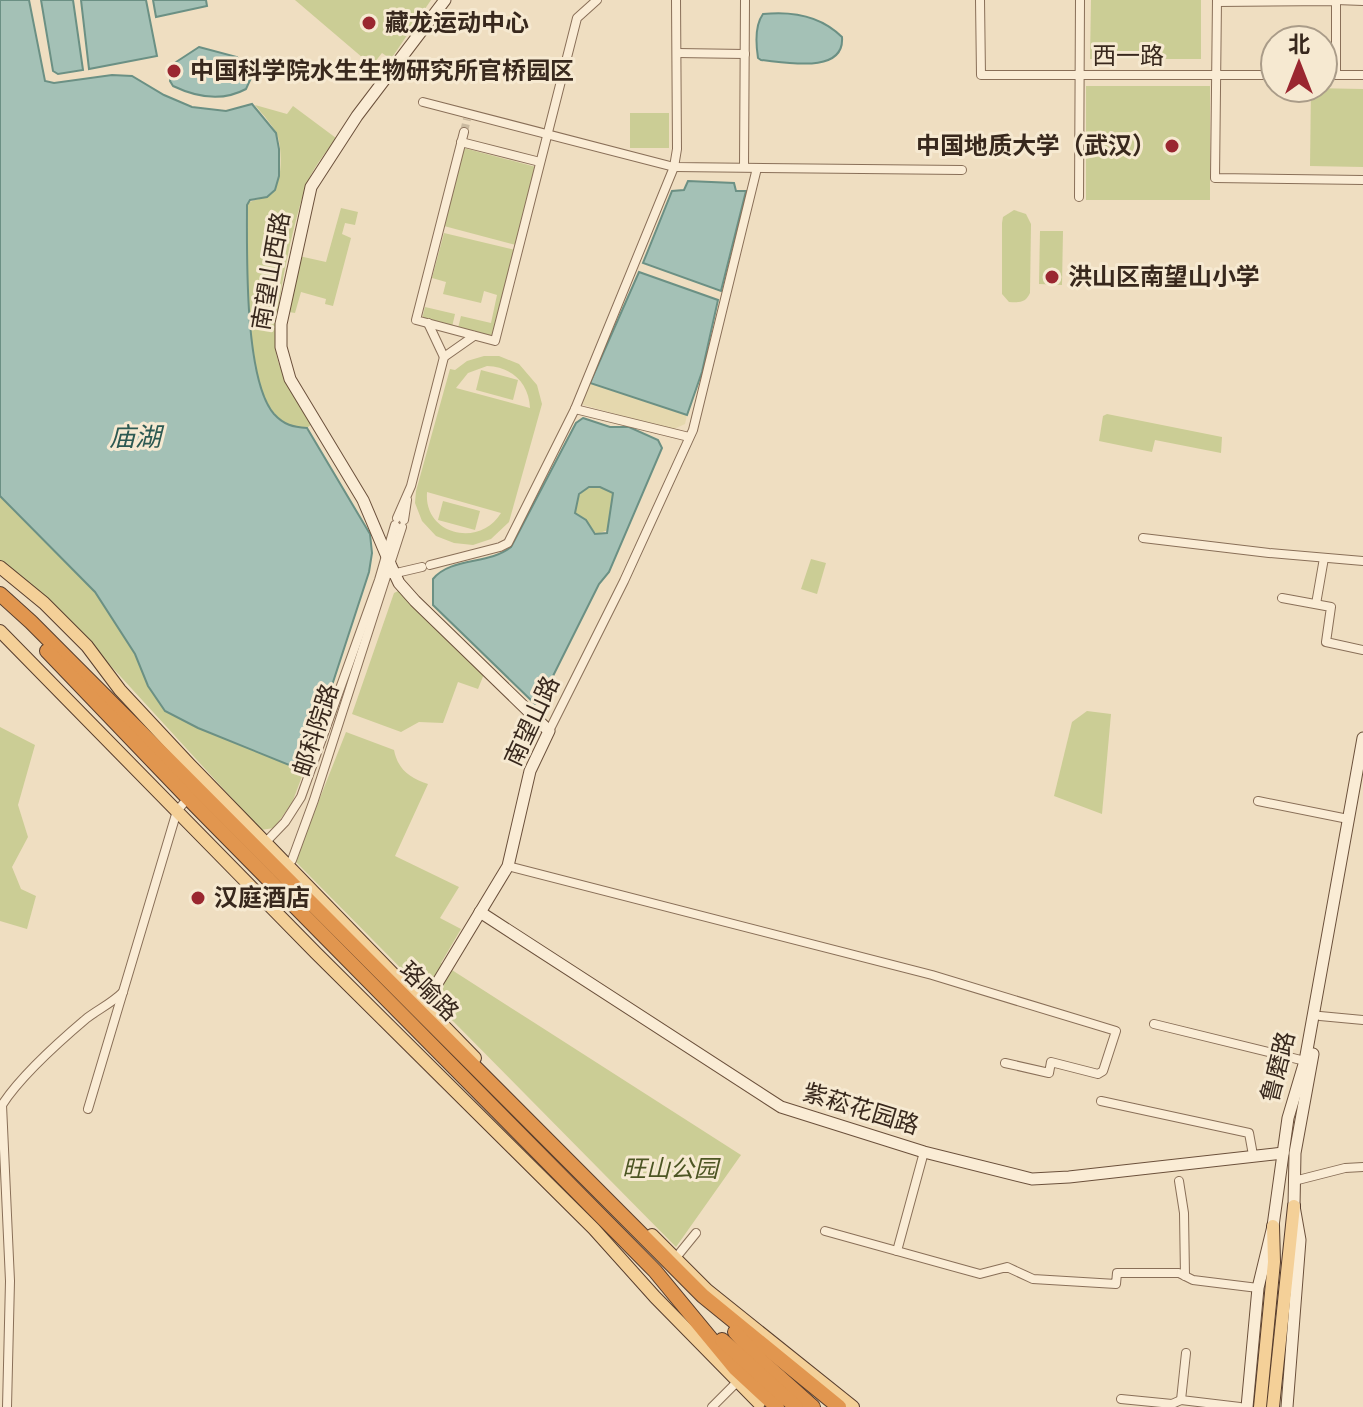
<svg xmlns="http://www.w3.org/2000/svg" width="1363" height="1407" font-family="'Playfair Display','Noto Sans SC',serif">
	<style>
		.farmland { fill: #e5d8ae }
		.green { fill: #cbcd95; fill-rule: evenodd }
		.water { fill: #a4c1b6; stroke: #6b9084; stroke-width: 2; fill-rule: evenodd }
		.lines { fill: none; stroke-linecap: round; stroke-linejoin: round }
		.street-tunnel { stroke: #cabaa0; stroke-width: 8; stroke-dasharray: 8 4; stroke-linecap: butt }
		.street-casing { stroke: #896f58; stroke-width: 10 }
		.secondary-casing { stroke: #6b503b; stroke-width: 13 }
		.primary-casing { stroke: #573d2d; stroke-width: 14 }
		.highway-casing { stroke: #573d2d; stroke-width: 16 }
		.street { stroke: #faecd5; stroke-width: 8 }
		.secondary { stroke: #faecd5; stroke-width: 11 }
		.primary { stroke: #f4d098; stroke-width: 12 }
		.highway { stroke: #e1964f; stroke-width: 14 }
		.poi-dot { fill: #9a2730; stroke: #f6e9d1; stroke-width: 3 }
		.labels { text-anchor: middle; stroke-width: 6; stroke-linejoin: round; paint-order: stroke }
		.poi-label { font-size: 24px; font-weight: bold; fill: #38281d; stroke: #f6e9d1; text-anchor: start }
		.street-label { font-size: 24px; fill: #38281d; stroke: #f6e9d1 }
		.park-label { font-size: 24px; font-style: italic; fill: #4c5523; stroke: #f6e9d1 }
		.water-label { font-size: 26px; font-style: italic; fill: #2c5952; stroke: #f6e9d1 }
	</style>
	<rect width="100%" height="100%" fill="#efdec1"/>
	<polygon class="farmland" points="590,383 687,415 685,424 672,430 580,404"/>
	<g class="green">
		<polygon points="295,0 431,0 391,59 382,53 374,63 365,56 363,58"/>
		<polygon points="1091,0 1201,0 1201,59 1090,59"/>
		<rect x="1086" y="86" width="124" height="114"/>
		<polygon points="1311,88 1363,89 1363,167 1310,166"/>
		<path d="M 255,105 L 287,114 L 293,106 L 336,138 C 327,151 316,164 309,179 C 296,208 271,322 276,353 C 281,379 299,401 313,423 L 307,428 C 293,427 284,425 275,414 C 243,379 247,251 248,203 C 255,199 265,199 271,194 C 283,183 282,151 278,137 C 274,126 263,115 255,105 Z"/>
		<rect x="630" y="113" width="39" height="35"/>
		<polygon points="464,148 536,167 516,245 444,226"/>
		<polygon points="341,208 358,212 355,225 345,223 342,234 351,238 333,306 325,304 326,299 301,292 295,313 289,312 299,256 326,262"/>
		<path d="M 1014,210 L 1026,214 L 1031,224 L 1030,293 C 1026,302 1020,303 1009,302 L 1002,294 L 1002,223 L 1003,217 Z"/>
		<polygon points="1040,231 1063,231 1062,285 1039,284"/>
		<polygon points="444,233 515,250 493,337 458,328 461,316 491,323 497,295 484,291 481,303 443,294 446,282 432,278"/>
		<polygon points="425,307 455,314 452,327 422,319"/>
		<path d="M 484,356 L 499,356 L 519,364 L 537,385 L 542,404 L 509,522 L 491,539 L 473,545 L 454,543 L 436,536 L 422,521 L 415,503 L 416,491 L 450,369 L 455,370 L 467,361 ZM 487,366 C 512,367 529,383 530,408 L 456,388 L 468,373 ZM 427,493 L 427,492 L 501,513 C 480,548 424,535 427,493 Z"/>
		<polygon points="481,370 518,380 513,400 476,390"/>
		<polygon points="1107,414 1222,437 1221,453 1155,440 1152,452 1099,441 1103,416"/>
		<path d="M 600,487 L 613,492 L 608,530 L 597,534 L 574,512 C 577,495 582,486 600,487 Z"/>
		<polygon points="0,496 95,592 135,654 148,686 165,711 198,728 304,771 292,803 274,828 261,830 56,606 0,560"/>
		<polygon points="443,501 480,511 475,530 438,520"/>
		<polygon points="811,559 826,563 817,594 801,589"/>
		<polygon points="400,590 484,674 478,689 458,682 443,723 419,722 401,732 352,714 394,593"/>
		<polygon points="1087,711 1111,714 1102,814 1054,796 1072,722"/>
		<polygon points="0,727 35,745 18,805 28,837 12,867 21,889 36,896 27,929 0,921"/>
		<path d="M 346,732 L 394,750 C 398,770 410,778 428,784 L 395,856 L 459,887 L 440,918 L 461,929 L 441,963 L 741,1155 L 676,1247 L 295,861 Z"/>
	</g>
	<g class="water">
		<path d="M 0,0 L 29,0 L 45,81 L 54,83 L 112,75 L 132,76 L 164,95 L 192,107 L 226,111 L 252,104 L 276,133 L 279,149 L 279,176 L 275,190 L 267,197 L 250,200 L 247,205 C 247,253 244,379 274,414 C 284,425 293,427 307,428 L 370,534 L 372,553 L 369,572 L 304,771 L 198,728 L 165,711 L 148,686 L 135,654 L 95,592 L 0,496 Z"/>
		<polygon points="41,0 73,0 83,70 58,74 53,71"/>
		<polygon points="81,0 146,0 157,56 89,69"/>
		<polygon points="153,0 206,0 207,6 156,17"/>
		<path d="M 763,14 C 792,11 821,16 842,37 C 845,75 784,62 761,60 L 758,58 C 756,45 755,25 763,14 Z"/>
		<path d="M 199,47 L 237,57 L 251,78 L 246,89 C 222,102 196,97 173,86 L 170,81 L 173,64 Z"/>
		<polygon points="688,181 734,183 736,191 746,191 721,291 643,263 672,191 684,190"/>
		<polygon points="639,272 718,300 702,372 687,415 590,383"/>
		<path d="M 583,418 L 610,427 L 629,427 L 658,440 L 662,448 L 609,572 L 599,584 L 540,702 L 535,704 L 433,605 L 433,579 C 451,557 489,565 511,547 L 576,423 ZM 589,487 L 600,487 L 613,493 L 607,533 L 595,534 L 586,520 L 575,513 L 579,494 Z"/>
	</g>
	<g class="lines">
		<polyline class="street-tunnel" points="464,132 467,119"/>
		<defs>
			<g id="street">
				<polyline points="980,0 981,75 1275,75"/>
				<polyline points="1217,0 1215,178 1363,180"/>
				<polyline points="1336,0 1363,1"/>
				<polyline points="1217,2 1336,1 1336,74"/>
				<polyline points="677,53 745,54"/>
				<polyline points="1323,75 1363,75"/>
				<polyline points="423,102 674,167 962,170"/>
				<polyline points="464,132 416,320 495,341 577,18 597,0"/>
				<polyline points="461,142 540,162"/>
				<polyline points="744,167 745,0"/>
				<polyline points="1079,197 1080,0"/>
				<polyline points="428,323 444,357"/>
				<polyline points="575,409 689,437"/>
				<polyline points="397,518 411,486 444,357 474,336"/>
				<polyline points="404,520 407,500"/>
				<polyline points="1143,538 1269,553 1363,561"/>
				<polyline points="430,565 500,547 508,543 575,409 674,167 677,149 676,0"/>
				<polyline points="392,574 422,567"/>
				<polyline points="1282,598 1331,607 1326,642 1363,650"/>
				<polyline points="1316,604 1324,558"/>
				<polyline points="549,731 624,581 693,430 757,168"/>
				<polyline points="1258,801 1348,819"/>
				<polyline points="262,846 285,822 301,797 379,580 395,525"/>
				<polyline points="508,866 932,975 1116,1031 1103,1071 1098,1074 1051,1062 1049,1073 1005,1063"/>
				<polyline points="285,869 292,860 314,800 402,527"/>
				<polyline points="1320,1016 1363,1020"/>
				<polyline points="1154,1024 1305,1061"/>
				<polyline points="1101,1101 1249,1133 1253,1155"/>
				<polyline points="88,1109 177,811 188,798"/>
				<polyline points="1179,1181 1184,1213 1185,1276"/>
				<polyline points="1294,1181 1345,1168 1363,1167"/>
				<polyline points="825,1231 980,1274 1007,1267 1033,1279 1116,1284 1117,1273 1179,1273 1193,1280 1258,1288"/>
				<polyline points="897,1251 924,1152"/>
				<polyline points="674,1260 696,1233"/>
				<polyline points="1186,1353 1181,1400 1240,1407"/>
				<polyline points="1121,1399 1172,1404 1181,1400"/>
				<path d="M 7,1407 L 10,1281 L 2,1105 C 20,1077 61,1040 87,1018 C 99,1009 112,1003 123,992"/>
				<polyline points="712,1407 740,1379"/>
			</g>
			<g id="secondary">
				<polyline points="480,912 781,1107 924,1152 1032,1179 1069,1177 1283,1153"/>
				<polyline points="421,1010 508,866 530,771 549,731 415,601 399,583 391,566 363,500 290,379 281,347 281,324 311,187 357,116 445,0"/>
				<polyline points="1247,1407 1258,1288 1273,1226 1288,1118 1305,1061 1363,738"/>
				<polyline points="1287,1407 1300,1240 1294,1206 1295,1153 1313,1054"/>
			</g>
			<g id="primary">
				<polyline points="0,567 44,603 87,646 120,690 190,765 475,1058"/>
				<polyline points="0,631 316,953 594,1229 655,1297 759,1403"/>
				<polyline points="652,1235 707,1290 853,1407"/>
				<polyline points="1260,1407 1274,1262 1273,1226"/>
				<polyline points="1273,1407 1294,1206"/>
			</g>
			<g id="highway">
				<polyline points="0,594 31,622 703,1296 839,1407"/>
				<polyline points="47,651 188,798 655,1271 735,1368 777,1407"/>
				<polyline points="735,1332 757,1357 813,1407"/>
				<polyline points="722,1340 796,1407"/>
			</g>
		</defs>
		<use href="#street" class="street-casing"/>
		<use href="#secondary" class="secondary-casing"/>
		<use href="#primary" class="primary-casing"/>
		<use href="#highway" class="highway-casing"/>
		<use href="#street" class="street"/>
		<use href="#secondary" class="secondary"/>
		<use href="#primary" class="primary"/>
		<use href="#highway" class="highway"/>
	</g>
	<g class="poi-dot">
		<circle cx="369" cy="23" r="8"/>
		<circle cx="174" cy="71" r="8"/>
		<circle cx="1172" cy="146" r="8"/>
		<circle cx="1052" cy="277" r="8"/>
		<circle cx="198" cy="898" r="8"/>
	</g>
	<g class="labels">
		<g class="poi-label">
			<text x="385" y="31">藏龙运动中心</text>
			<text x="190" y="79">中国科学院水生生物研究所官桥园区</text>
			<text x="1156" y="154" text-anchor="end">中国地质大学（武汉）</text>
			<text x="1068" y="285">洪山区南望山小学</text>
			<text x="214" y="906">汉庭酒店</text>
		</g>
		<g class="street-label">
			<text x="1128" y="64">西一路</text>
			<text transform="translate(271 271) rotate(-80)" y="8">南望山西路</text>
			<text transform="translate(532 721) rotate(-65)" y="8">南望山路</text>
			<text transform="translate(316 730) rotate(-72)" y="8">邮科院路</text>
			<text transform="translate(429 991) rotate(45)" y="8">珞喻路</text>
			<text transform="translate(1278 1067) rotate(-76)" y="8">鲁磨路</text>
			<text transform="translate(861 1109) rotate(17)" y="8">紫菘花园路</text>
		</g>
		<g class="park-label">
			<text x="670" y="1177">旺山公园</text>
		</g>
		<g class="water-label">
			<text x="135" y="446">庙湖</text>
		</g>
	</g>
	<g transform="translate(1299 64)"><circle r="38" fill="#f6e9d1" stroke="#aa9c89" stroke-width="2"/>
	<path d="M0-6L14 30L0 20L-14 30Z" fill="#9a2730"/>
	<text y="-12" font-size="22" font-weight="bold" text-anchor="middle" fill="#38281d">北</text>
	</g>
</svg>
